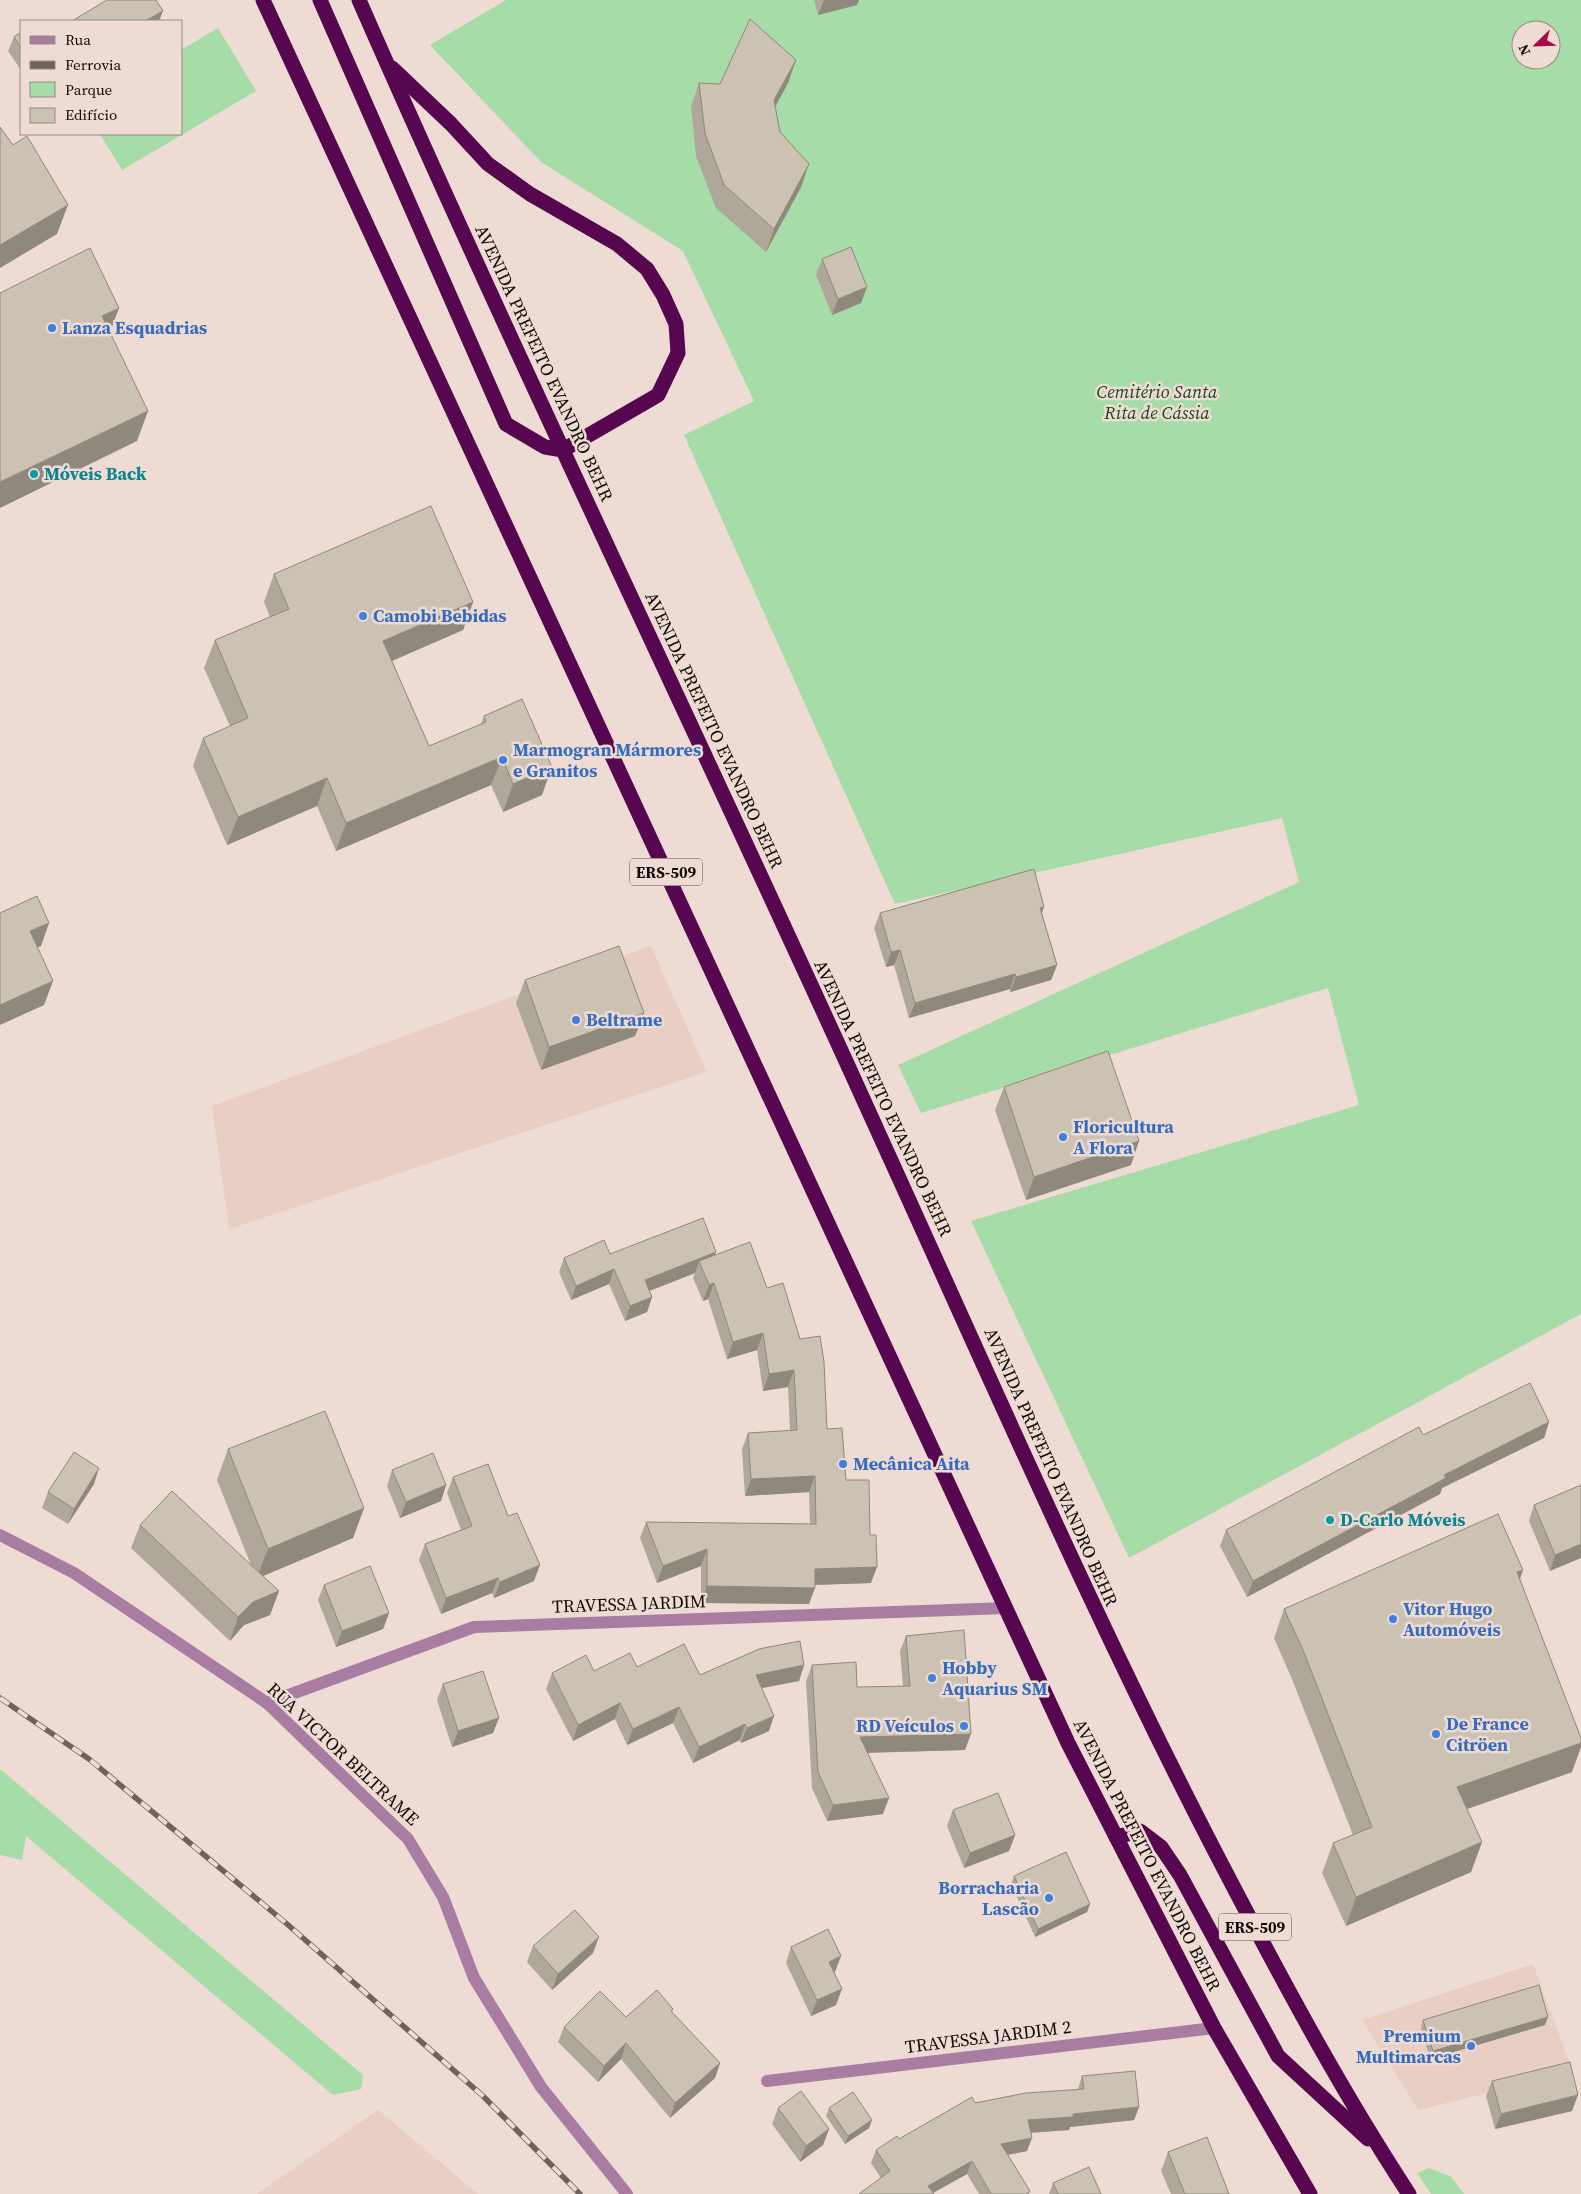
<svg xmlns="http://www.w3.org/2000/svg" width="1581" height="2194" font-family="'Source Serif 4',serif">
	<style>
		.built { fill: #e8cec3 }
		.green { fill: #a5dca8; fill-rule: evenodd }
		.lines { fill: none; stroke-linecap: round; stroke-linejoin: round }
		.street { stroke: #a97ca2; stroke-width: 12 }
		.highway { stroke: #570750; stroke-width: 15 }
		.rail-casing { stroke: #6d625d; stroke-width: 5.5 }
		.rail { stroke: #eedcd4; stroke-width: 4; stroke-dasharray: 11; stroke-linecap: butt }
		.wall { fill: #afa79a }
		.shaded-wall { fill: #8f887d }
		.building { fill: #ccc2b3; stroke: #8f887d }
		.shop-dot { fill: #3f7fe0; stroke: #eedcd4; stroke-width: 2 }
		.culture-dot { fill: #0f9aa8; stroke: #eedcd4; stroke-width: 2 }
		.labels { text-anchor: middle; stroke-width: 5; stroke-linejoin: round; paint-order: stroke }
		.shield { fill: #eedcd4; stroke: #544a46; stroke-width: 1 }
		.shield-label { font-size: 16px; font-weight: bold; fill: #120c09 }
		.shop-label { font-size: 18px; font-weight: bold; fill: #366cbe; stroke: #eedcd4; text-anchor: start }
		.street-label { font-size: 18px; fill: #120c09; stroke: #eedcd4 }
		.park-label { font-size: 18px; font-style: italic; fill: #19471f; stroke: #eedcd4 }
		.culture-label { font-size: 18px; font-weight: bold; fill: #0d838f; stroke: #eedcd4; text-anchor: start }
	</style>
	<rect width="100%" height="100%" fill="#eedcd4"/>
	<g class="built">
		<polygon points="651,946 707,1072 229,1229 212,1106"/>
		<polygon points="1533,1964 1573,2072 1418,2110 1362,2020"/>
		<polygon points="378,2110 478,2194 257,2194"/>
	</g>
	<g class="green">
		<path d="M 506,0 L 1581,0 L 1581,1314 L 1129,1558 L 971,1221 L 1359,1105 L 1328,988 L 921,1113 L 898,1065 L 1299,882 L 1282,818 L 895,904 L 684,435 L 754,401 L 683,251 L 541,162 L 430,45 ZM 1521,30 L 1551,30 L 1551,60 L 1521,60 Z"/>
		<polygon points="218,28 256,91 122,170 100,134 181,134 181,50"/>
		<polygon points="0,1769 363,2075 361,2089 333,2095 26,1836 22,1860 0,1855"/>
		<polygon points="1429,2168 1450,2176 1464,2194 1431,2194 1417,2173"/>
	</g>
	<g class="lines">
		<g class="street">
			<polyline points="0,1535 74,1573 267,1703 408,1839 443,1897 474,1978 541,2087 627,2194"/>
			<polyline points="267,1703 474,1627 1006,1608"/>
			<polyline points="767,2081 1214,2028"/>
		</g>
		<g class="highway">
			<polyline points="263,0 1068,1743 1214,2028 1310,2194"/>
			<polyline points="320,0 506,424 545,447 563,450 658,395 678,353 676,324 663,295 647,269 617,244 530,194 488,164 451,124 392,68"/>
			<path d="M 359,0 C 526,381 708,755 879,1134 C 994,1386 1104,1641 1233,1886 C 1288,1991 1344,2095 1409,2194"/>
			<polyline points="1116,1837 1140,1831 1161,1847 1180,1875 1278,2056 1368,2139"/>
		</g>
		<defs>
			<polyline id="rail" points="0,1698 89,1759 287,1924 483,2096 580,2194"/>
		</defs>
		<use href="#rail" class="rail-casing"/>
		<use href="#rail" class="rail"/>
	</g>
	<g class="wall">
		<polygon points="814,0 859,0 857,5 818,15"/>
		<polygon points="21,32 21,70 8,51 14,37"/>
		<polygon points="796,60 788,83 775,106 780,132 801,187 766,252 716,208 696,156 691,106 699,83 720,84"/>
		<polygon points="822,259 867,287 861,303 832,315 816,275"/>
		<polygon points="274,574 473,602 463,630 392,661 429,746 481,724 484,716 542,795 503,812 491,785 336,851 317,806 227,845 193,766 203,738 230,726 204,668 215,640 270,617 264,602"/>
		<polygon points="880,913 1042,914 1057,965 1051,980 1010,992 1010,989 909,1018 894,965 886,967 874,928"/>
		<polygon points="525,980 644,1013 635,1036 541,1070 516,1003"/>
		<polygon points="1004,1087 1131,1165 1026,1200 995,1110"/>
		<polygon points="610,1254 715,1255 767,1288 827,1429 846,1480 871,1583 815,1585 809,1604 701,1603 701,1566 657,1583 640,1538 646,1522 810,1524 809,1492 745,1496 742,1449 748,1433 790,1431 788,1387 763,1391 757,1350 727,1359 708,1299 703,1301 693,1278 695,1273 649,1291 652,1297 647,1312 625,1321 609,1284 571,1300 559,1272 564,1258"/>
		<polygon points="1549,1422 1544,1438 1442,1488 1440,1494 1247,1597 1220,1546 1226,1530 1423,1435"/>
		<polygon points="228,1449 364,1508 353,1538 263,1576 279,1591 270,1615 244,1625 230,1641 131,1548 140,1525 251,1565 217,1480"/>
		<polygon points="392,1470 446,1485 441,1501 400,1518 387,1486"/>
		<polygon points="453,1477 534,1581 494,1598 492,1593 441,1614 419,1560 425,1544 461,1530 447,1493"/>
		<polygon points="94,1484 68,1524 42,1508 48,1492"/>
		<polygon points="1581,1485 1550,1571 1529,1521 1534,1505"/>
		<polygon points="1523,1570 1520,1579 1572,1772 1467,1809 1482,1842 1471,1872 1346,1926 1322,1873 1333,1843 1353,1835 1292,1679 1274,1638 1284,1609"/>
		<polygon points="324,1585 389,1613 383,1629 336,1647 318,1600"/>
		<polygon points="906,1636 965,1750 867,1753 883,1814 827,1821 812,1788 806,1681 812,1665 857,1687 903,1686 900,1651"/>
		<polygon points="804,1665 799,1681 762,1688 769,1731 741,1743 740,1740 693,1763 673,1723 627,1745 615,1719 573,1741 546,1689 552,1673 637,1667 700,1675"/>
		<polygon points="443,1684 493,1733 452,1747 437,1700"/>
		<polygon points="953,1810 1015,1835 1009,1851 964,1868 947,1826"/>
		<polygon points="1014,1876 1090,1904 1087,1912 1035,1937 1011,1884"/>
		<polygon points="533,1946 593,1953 552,1990 527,1962"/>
		<polygon points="791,1947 835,1972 834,1973 836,2005 811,2016 786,1963"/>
		<polygon points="673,2009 672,2013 720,2063 715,2078 670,2118 621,2059 598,2082 558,2042 564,2027"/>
		<polygon points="1423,2020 1545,2025 1430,2059 1421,2028"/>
		<polygon points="1082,2076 1139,2107 1134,2120 1070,2127 1069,2130 1031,2133 1027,2151 1008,2155 1030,2191 1029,2194 979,2194 967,2174 933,2193 881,2178 871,2163 876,2150 899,2139 975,2103 1078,2089"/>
		<polygon points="1492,2081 1572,2111 1495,2129 1486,2096"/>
		<polygon points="778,2108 829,2129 823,2145 800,2162 772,2124"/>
		<polygon points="829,2108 869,2128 845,2144 826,2116"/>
		<polygon points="1168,2152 1229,2194 1171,2194 1161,2171"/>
		<polygon points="1053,2183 1101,2194 1049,2194"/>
	</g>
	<g class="shaded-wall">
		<polygon points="824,0 859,0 857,5 818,15"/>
		<polygon points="163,11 159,21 145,21"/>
		<polygon points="796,60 788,83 766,124 774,100"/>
		<polygon points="809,164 801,187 766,252 774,229"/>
		<polygon points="68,205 57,234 0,268 0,245"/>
		<polygon points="867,287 861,303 832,315 838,299"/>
		<polygon points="119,308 108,338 102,316"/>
		<polygon points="148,411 137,441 0,508 0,482"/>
		<polygon points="473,602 463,630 373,669 383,641"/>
		<polygon points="502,757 491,785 336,851 346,823"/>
		<polygon points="552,767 542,795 503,812 513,784"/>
		<polygon points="327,778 317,806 227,845 238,817"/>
		<polygon points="1044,907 1039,922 1040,908"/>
		<polygon points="49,923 41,946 21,955 30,931"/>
		<polygon points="900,950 894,965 886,967 891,952"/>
		<polygon points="1057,965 1051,980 1010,992 1016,977"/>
		<polygon points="1015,974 1010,989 909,1018 915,1003"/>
		<polygon points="53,981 44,1005 0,1025 0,1005"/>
		<polygon points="644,1013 635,1036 541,1070 549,1047"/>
		<polygon points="1139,1141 1131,1165 1026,1200 1034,1177"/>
		<polygon points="716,1252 711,1267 699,1261 695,1273 639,1295 645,1280"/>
		<polygon points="614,1269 609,1284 571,1300 576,1286"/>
		<polygon points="714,1283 708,1299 703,1301 709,1285"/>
		<polygon points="652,1297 647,1312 625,1321 630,1306"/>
		<polygon points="763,1333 757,1350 727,1359 733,1342"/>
		<polygon points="794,1370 788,1387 763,1391 769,1374"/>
		<polygon points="1549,1422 1544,1438 1442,1488 1440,1494 1247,1597 1253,1581 1444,1475"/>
		<polygon points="99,1468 94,1484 68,1524 74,1509"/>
		<polygon points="815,1476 809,1492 745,1496 751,1479"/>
		<polygon points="446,1485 441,1501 400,1518 406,1502"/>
		<polygon points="364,1508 353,1538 256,1579 268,1549"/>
		<polygon points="1581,1544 1581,1558 1550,1571 1555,1555"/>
		<polygon points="707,1549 701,1566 657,1583 663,1566"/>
		<polygon points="540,1565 534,1581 494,1598 500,1582"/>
		<polygon points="877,1567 871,1583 809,1585 815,1569"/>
		<polygon points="1523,1570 1512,1600 1517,1572"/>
		<polygon points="498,1578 492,1593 441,1614 446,1598"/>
		<polygon points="707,1586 815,1588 809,1604 701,1603"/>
		<polygon points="279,1591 270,1615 244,1625 230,1641 238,1617 253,1602"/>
		<polygon points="389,1613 383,1629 336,1647 342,1631"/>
		<polygon points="804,1665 799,1681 751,1690 756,1675"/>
		<polygon points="620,1703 615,1719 573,1741 578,1725"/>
		<polygon points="679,1707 673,1723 627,1745 633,1729"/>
		<polygon points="774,1716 769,1731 741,1743 747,1728"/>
		<polygon points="499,1718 493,1733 452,1747 458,1731"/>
		<polygon points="745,1724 740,1740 693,1763 699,1747"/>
		<polygon points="971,1734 965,1750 854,1753 860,1737"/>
		<polygon points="1581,1743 1581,1747 1572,1772 1447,1816 1457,1787"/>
		<polygon points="889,1798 883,1814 827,1821 833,1805"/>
		<polygon points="1015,1835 1009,1851 964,1868 970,1853"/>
		<polygon points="1482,1842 1471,1872 1346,1926 1356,1897"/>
		<polygon points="1090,1904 1087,1912 1035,1937 1038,1929"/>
		<polygon points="599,1937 593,1953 552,1990 558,1974"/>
		<polygon points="841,1956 835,1972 823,1978 829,1962"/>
		<polygon points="842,1989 836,2005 811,2016 817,2000"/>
		<polygon points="1548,2017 1545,2025 1430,2059 1433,2051"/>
		<polygon points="626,2043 621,2059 598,2082 604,2066"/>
		<polygon points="720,2063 715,2078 670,2118 675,2103"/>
		<polygon points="1578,2095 1572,2111 1495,2129 1501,2114"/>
		<polygon points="1139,2107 1134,2120 1070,2127 1069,2130 1023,2133 1028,2120 1073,2114"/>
		<polygon points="872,2120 869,2128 845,2144 848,2136"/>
		<polygon points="829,2129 823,2145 800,2162 806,2146"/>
		<polygon points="1032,2138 1027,2151 996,2157 1001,2144"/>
		<polygon points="972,2161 967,2174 931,2194 928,2186"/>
	</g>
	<g class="building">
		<polygon points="107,0 156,0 163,11 145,21 72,21"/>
		<polygon points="750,19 796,60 774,100 780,132 809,164 774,229 724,185 705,133 699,83 720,84"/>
		<polygon points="21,32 21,48 14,37"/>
		<polygon points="0,127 13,145 27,136 68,205 0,245"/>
		<polygon points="851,247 867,287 838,299 822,259"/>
		<polygon points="90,248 119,308 102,316 148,411 0,482 0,293"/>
		<polygon points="431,506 473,602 383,641 429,746 486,722 484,716 522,699 552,767 513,784 502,757 346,823 327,778 238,817 203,738 248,718 215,640 289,609 274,574"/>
		<polygon points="1034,869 1044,907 1040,908 1057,965 1016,977 1015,974 915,1003 900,950 891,952 880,913"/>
		<polygon points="37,896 49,923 30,931 53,981 0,1005 0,913"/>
		<polygon points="619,946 644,1013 549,1047 525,980"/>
		<polygon points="1108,1051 1139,1141 1034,1177 1004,1087"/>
		<polygon points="703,1218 716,1252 645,1280 652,1297 630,1306 614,1269 576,1286 564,1258 604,1240 610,1254"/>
		<polygon points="750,1242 767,1288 783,1283 800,1339 820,1336 824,1362 827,1429 842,1428 846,1480 869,1480 870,1535 876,1535 877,1567 815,1569 815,1588 707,1586 707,1549 663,1566 646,1522 816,1524 815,1476 751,1479 748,1433 797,1430 794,1370 769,1374 763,1333 733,1342 714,1283 709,1285 699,1261"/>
		<polygon points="1530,1383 1549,1422 1444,1475 1446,1478 1253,1581 1226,1530 1419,1427 1423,1435"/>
		<polygon points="325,1411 364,1508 268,1549 228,1449"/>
		<polygon points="74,1452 99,1468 74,1509 48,1492"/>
		<polygon points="433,1453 446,1485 406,1502 392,1470"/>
		<polygon points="488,1464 508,1516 517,1513 540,1565 500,1582 498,1578 446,1598 425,1544 472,1526 453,1477"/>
		<polygon points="1581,1485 1581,1544 1555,1555 1534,1505"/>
		<polygon points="172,1491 279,1591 253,1602 238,1617 140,1525"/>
		<polygon points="1498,1514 1523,1570 1517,1572 1581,1738 1581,1743 1457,1787 1482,1842 1356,1897 1333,1843 1372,1827 1303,1650 1284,1609"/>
		<polygon points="370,1566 389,1613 342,1631 324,1585"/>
		<polygon points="964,1630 971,1734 860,1737 889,1798 833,1805 818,1772 812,1665 856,1662 857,1687 910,1686 906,1636"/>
		<polygon points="800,1641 804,1665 756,1675 774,1716 747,1728 745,1724 699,1747 679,1707 633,1729 620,1703 578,1725 552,1673 586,1655 594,1671 630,1653 637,1667 684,1644 700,1675 759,1649"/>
		<polygon points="483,1671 499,1718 458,1731 443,1684"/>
		<polygon points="998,1793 1015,1835 970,1853 953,1810"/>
		<polygon points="1066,1852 1090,1904 1038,1929 1014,1876"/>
		<polygon points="575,1910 599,1937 558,1974 533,1946"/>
		<polygon points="828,1929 841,1956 829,1962 842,1989 817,2000 791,1947"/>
		<polygon points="1539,1985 1548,2017 1433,2051 1423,2020"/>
		<polygon points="657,1990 673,2009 671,2011 720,2063 675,2103 626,2043 604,2066 564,2027 600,1991 626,2017"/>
		<polygon points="1570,2062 1578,2095 1501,2114 1492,2081"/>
		<polygon points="1135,2071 1139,2107 1073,2114 1073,2117 1028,2120 1032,2138 1001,2144 1030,2191 1026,2194 991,2194 972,2161 928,2186 934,2194 859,2194 890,2171 876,2150 897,2136 899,2139 972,2097 975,2103 1026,2093 1084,2089 1082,2076"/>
		<polygon points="801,2091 829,2129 806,2146 778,2108"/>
		<polygon points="853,2092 872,2120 848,2136 829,2108"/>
		<polygon points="1207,2137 1229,2194 1185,2194 1168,2152"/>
		<polygon points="1089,2167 1101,2194 1058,2194 1053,2183"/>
	</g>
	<g class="shop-dot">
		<circle cx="52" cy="328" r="5"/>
		<circle cx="363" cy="616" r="5"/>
		<circle cx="503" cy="760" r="5"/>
		<circle cx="576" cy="1020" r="5"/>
		<circle cx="1063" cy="1137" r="5"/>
		<circle cx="843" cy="1464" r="5"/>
		<circle cx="1393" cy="1619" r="5"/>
		<circle cx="932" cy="1678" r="5"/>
		<circle cx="964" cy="1726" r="5"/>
		<circle cx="1436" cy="1734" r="5"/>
		<circle cx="1049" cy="1898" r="5"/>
		<circle cx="1471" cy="2046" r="5"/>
	</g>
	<g class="culture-dot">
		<circle cx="34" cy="474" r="5"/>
		<circle cx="1330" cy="1520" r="5"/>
	</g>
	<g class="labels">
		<g class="shield">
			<rect x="630" y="858.5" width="72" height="27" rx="4"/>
			<rect x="1219" y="1913.5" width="72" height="27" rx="4"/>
		</g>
		<g class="shield-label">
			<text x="666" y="878">ERS-509</text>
			<text x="1255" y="1933">ERS-509</text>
		</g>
		<g class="shop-label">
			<text x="62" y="334">Lanza Esquadrias</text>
			<text x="373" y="622">Camobi Bebidas</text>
			<text x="513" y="756">Marmogran Mármores<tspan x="513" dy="21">e Granitos</tspan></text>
			<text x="586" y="1026">Beltrame</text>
			<text x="1073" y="1133">Floricultura<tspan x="1073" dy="21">A Flora</tspan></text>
			<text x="853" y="1470">Mecânica Aita</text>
			<text x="1403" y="1615">Vitor Hugo<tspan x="1403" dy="21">Automóveis</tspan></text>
			<text x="942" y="1674">Hobby<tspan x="942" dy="21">Aquarius SM</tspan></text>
			<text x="1446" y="1730">De France<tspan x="1446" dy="21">Citröen</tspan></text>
			<text x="954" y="1732" text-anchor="end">RD Veículos</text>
			<text x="1039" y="1894" text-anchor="end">Borracharia<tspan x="1039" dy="21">Lascão</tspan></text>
			<text x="1461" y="2042" text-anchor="end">Premium<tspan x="1461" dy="21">Multimarcas</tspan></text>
		</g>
		<g class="street-label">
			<text transform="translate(544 363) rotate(65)" y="6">AVENIDA PREFEITO EVANDRO BEHR</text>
			<text transform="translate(714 730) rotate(65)" y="6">AVENIDA PREFEITO EVANDRO BEHR</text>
			<text transform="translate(883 1098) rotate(65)" y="6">AVENIDA PREFEITO EVANDRO BEHR</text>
			<text transform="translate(1051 1467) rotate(66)" y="6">AVENIDA PREFEITO EVANDRO BEHR</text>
			<text transform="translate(629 1604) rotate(-2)" y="6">TRAVESSA JARDIM</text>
			<text transform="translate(343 1754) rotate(43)" y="6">RUA VICTOR BELTRAME</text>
			<text transform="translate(1147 1855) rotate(63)" y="6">AVENIDA PREFEITO EVANDRO BEHR</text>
			<text transform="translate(988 2037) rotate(-7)" y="6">TRAVESSA JARDIM 2</text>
		</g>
		<g class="park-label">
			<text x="1157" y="398">Cemitério Santa<tspan x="1157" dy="21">Rita de Cássia</tspan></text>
		</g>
		<g class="culture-label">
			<text x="44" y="480">Móveis Back</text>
			<text x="1340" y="1526">D-Carlo Móveis</text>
		</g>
	</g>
	<rect x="20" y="20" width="162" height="115" fill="#eedcd4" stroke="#968983"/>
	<rect x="30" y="36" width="25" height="8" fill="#a97ca2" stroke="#968983"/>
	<text x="65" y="45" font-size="15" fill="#120c09">Rua</text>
	<rect x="30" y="61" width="25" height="8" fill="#6d625d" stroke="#968983"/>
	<text x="65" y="70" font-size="15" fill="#120c09">Ferrovia</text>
	<rect x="30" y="82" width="25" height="15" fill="#a5dca8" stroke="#968983"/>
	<text x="65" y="95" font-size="15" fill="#120c09">Parque</text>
	<rect x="30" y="108" width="25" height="15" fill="#ccc2b3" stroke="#968983"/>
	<text x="65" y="120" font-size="15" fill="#120c09">Edifício</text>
	<g transform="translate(1536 45) rotate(247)"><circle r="24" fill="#eedcd4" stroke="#968983"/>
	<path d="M0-4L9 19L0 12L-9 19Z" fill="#a40c47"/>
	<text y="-8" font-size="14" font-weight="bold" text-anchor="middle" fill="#120c09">N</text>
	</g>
</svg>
